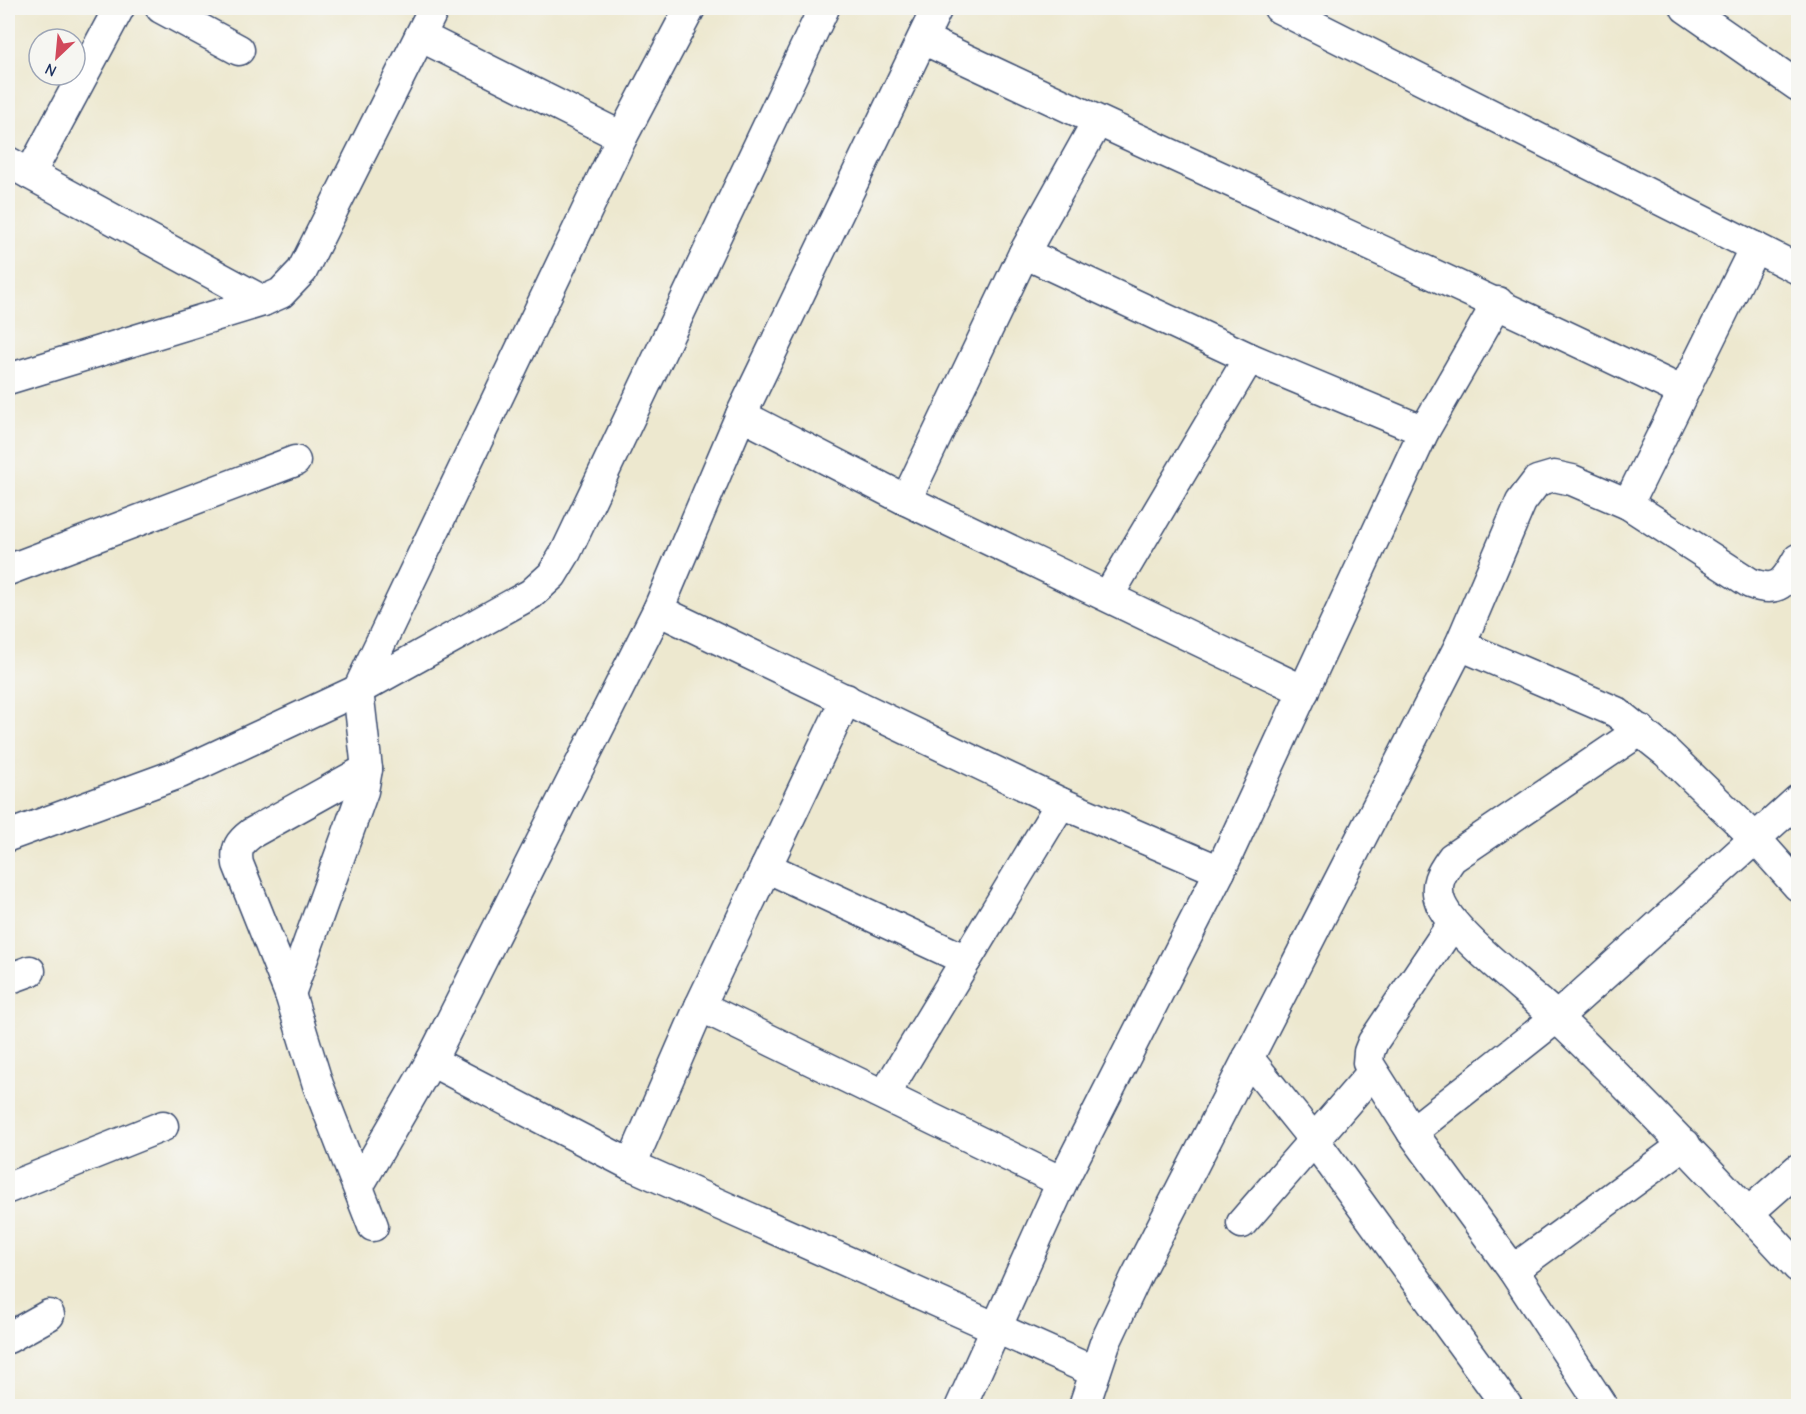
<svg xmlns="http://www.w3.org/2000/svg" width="1806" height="1414" font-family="'Comic Neue',sans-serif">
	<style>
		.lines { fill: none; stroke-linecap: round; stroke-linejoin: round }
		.street-casing { stroke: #3a4b6f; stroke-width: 33 }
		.street { stroke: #fff; stroke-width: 30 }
	</style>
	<rect width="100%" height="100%" fill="#f6f6f2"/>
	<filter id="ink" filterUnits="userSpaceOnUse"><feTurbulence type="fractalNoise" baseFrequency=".0167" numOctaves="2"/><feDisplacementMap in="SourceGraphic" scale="12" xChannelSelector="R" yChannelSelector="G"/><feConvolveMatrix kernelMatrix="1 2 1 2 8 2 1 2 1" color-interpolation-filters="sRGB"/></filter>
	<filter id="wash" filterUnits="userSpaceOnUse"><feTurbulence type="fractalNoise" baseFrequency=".008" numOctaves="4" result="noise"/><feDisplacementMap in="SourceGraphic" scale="24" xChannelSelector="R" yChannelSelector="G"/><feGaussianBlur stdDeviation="1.35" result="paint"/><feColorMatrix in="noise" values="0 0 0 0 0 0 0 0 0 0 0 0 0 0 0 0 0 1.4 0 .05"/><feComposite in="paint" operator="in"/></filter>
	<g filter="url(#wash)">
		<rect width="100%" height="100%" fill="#ede8cf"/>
	</g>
	<g filter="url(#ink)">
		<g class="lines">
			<defs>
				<g id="street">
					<polyline points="161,8 239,50"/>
					<polyline points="1279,8 1798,269"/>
					<polyline points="1686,8 1798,86"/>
					<polyline points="420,36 622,137"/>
					<path d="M 923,39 C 1175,159 1432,270 1683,392"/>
					<polyline points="8,162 263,301"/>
					<polyline points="30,174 119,8"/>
					<polyline points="1024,253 1249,358 1424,431"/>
					<polyline points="8,379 263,301 281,293 302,271 434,8"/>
					<polyline points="741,415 906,500 1304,691"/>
					<polyline points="906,500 1024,253 1097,122"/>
					<polyline points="1628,504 1755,247"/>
					<polyline points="8,570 295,461"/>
					<polyline points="1108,596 1249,358"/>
					<polyline points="658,610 1061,803 1220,871"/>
					<polyline points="1460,645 1616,712 1666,752 1755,838 1798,886"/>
					<path d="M 1641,730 L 1452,858 C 1441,873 1433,885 1441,904 C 1456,937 1528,990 1557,1018 C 1641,1098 1720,1182 1798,1267"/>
					<path d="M 367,769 L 252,833 C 240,842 235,848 238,864 L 290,994 L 318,1085 L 373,1226"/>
					<polyline points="8,836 180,773 358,690 531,594 552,575 566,552 824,8"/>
					<polyline points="766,867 966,960"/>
					<polyline points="1453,923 1373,1042 1369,1052 1368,1063 1412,1132 1513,1270 1602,1406"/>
					<polyline points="8,979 30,971"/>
					<polyline points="290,994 363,791 367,769 358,690 622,137 690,8"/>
					<polyline points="700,1006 1062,1182"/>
					<polyline points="1248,1058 1314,1140 1507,1406"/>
					<polyline points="431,1061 631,1165 1095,1372"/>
					<polyline points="885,1094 1061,803"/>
					<polyline points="1412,1132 1556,1018 1798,800"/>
					<polyline points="631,1165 700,1006 846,699"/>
					<polyline points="359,1185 431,1061 658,610 741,415 937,8"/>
					<polyline points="8,1188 163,1126"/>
					<polyline points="1748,1213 1798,1169"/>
					<polyline points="1242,1223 1372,1073"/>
					<polyline points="1513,1270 1685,1144"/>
					<polyline points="8,1338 49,1315"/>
					<polyline points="961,1406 1062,1182 1220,871 1424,431 1498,302"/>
					<path d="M 1084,1406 L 1105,1343 L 1136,1277 L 1460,645 L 1521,502 L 1537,481 L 1554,476 L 1572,480 L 1628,504 L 1750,583 C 1779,594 1785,582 1798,559"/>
				</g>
			</defs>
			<use href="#street" class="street-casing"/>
			<use href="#street" class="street"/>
		</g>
	</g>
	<rect width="1806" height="1414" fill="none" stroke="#f6f6f2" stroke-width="30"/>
	<g transform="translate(57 57) rotate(206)"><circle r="28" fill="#f6f6f2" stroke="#9ea6b7" stroke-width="1.5"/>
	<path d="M0-4.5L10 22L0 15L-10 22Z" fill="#d1495b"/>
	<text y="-9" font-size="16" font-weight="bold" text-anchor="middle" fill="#1b2f5e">N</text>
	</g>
</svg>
